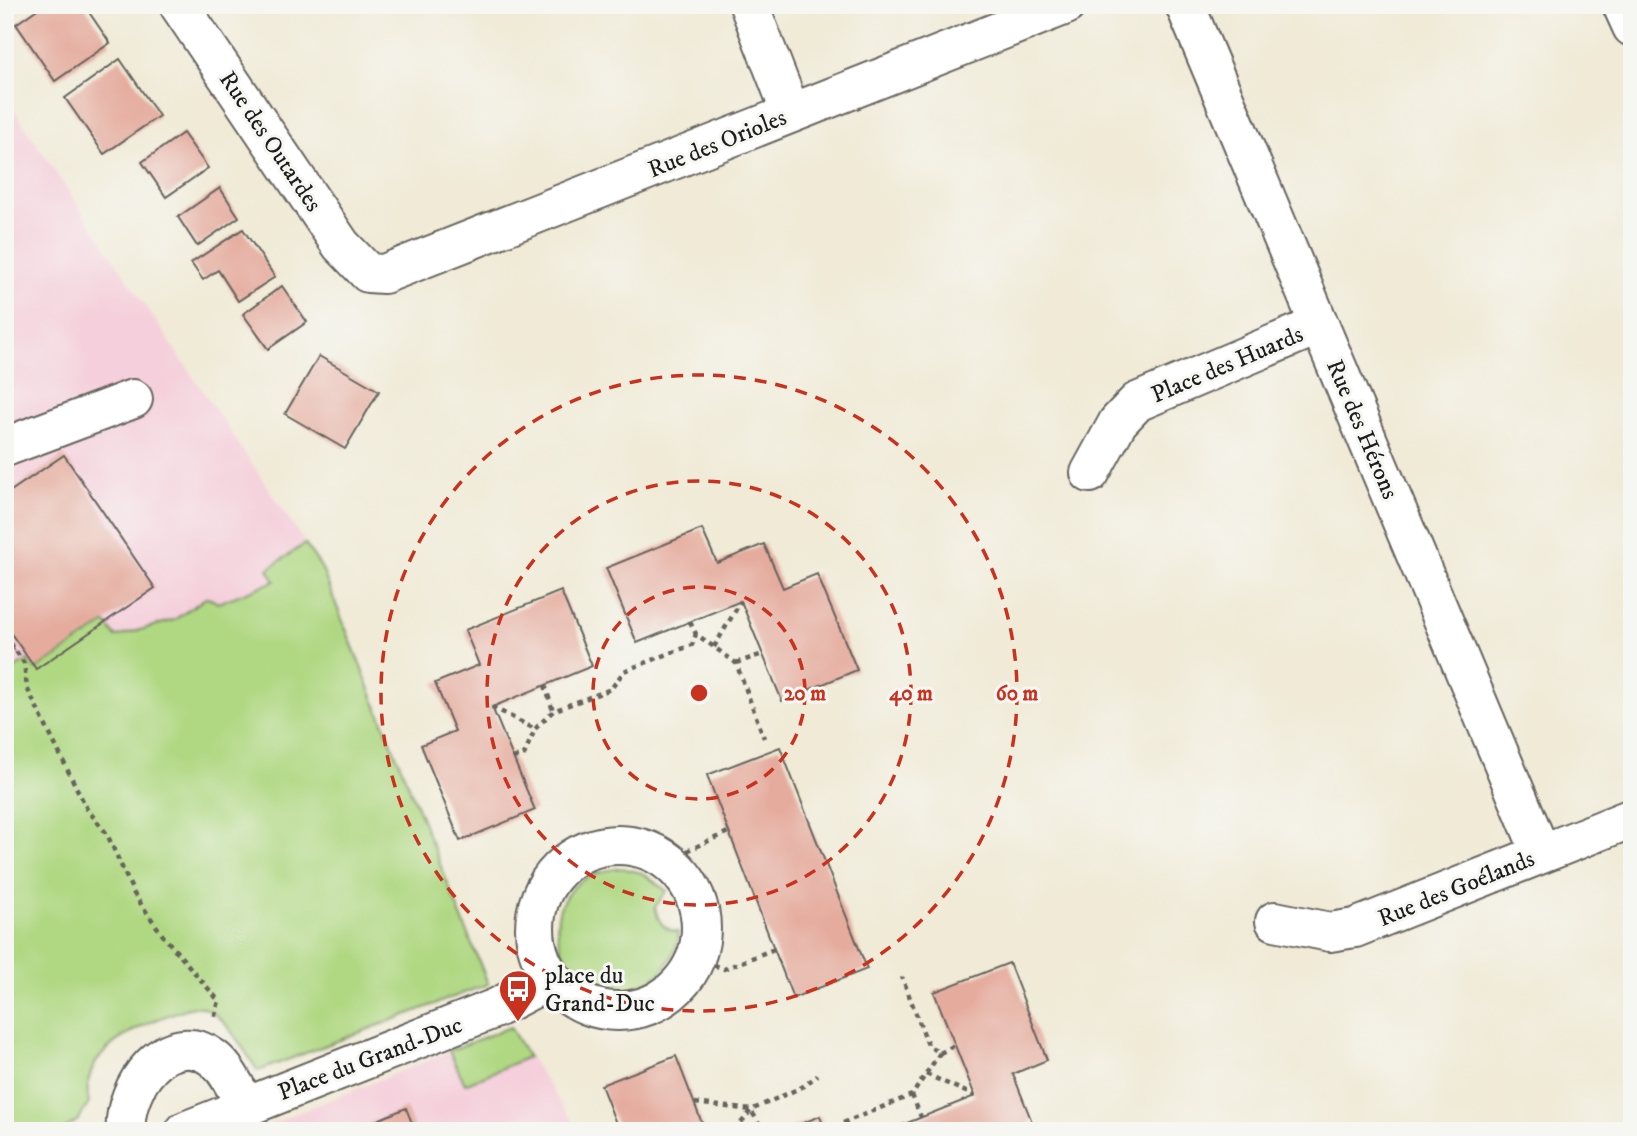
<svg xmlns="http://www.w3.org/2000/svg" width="1637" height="1136" font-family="'IM FELL DW Pica',serif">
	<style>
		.built { fill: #f5cfdb }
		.green { fill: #b0d883; stroke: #667a50; stroke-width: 2 }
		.building { fill: #e5ac9e }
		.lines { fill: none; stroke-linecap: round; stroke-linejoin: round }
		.minor-casing { stroke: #66645d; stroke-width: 42 }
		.path { stroke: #66645d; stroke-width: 4.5; stroke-dasharray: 5 5; stroke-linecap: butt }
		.minor { stroke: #fff; stroke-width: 38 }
		.ring { fill: none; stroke: #c8321e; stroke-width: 3.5; stroke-dasharray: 12 9 }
		.labels { text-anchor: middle; stroke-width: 6; stroke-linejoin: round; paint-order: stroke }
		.street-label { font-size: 24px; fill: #1c1c1c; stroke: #f6f6f2 }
		.poi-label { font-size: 24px; fill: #1c1c1c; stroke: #f6f6f2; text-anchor: start }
		.centre { fill: #c8321e; stroke: #f6f6f2; stroke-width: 3.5 }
		.ring-label { font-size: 21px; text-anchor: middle; font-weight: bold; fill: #c8321e; stroke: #f6f6f2; stroke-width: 6; stroke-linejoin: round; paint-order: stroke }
	</style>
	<rect width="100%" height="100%" fill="#f6f6f2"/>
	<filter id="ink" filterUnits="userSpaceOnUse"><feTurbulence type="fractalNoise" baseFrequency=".0143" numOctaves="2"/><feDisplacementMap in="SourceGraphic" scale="14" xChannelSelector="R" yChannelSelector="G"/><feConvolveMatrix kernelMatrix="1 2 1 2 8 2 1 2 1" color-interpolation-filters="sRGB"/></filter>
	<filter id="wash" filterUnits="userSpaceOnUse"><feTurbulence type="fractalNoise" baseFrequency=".00686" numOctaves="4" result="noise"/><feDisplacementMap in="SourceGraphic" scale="28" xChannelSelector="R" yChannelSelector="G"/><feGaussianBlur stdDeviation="1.57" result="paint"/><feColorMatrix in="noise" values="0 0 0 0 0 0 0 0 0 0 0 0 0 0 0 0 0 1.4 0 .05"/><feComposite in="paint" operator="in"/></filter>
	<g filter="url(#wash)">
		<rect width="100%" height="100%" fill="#f0ead6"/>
		<g class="built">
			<polygon points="5,97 321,567 5,692"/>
			<polygon points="510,1027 579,1131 253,1131"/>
		</g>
		<g class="green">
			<path d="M 305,544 L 321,567 L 488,984 L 258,1071 C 244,1051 229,1021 207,1009 C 197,1003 181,1011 171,1014 C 133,1028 78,1054 89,1103 L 78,1120 L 62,1131 L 5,1131 L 5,674 L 28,660 L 36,670 L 106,623 L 116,637 L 174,620 L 207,597 L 218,603 L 275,581 L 268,569 Z"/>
			<path d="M 622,868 L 642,873 L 667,891 L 655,907 C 658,921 663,930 678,932 C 678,950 668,967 654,978 C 572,1037 501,880 622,868 Z"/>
			<polygon points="510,1027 528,1057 465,1084 449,1051"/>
		</g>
		<g id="blocks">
			<g class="building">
				<polygon points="43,5 84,5 110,43 55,81 16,24"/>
				<polygon points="120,59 159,116 104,154 65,98"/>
				<polygon points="183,133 208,168 166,197 142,162"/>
				<polygon points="220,188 239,217 197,246 178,217"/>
				<polygon points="243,229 275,277 238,301 218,270 203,280 191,263"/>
				<polygon points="282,286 307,322 268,349 243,314"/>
				<polygon points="319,356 379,391 345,449 285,414"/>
				<polygon points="64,455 155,588 36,669 5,625 5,495"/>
				<polygon points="702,529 717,563 764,544 783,588 817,574 857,670 782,701 741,601 637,643 606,568"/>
				<polygon points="561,591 592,666 492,707 535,810 460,841 421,745 455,731 435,683 479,665 465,630"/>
				<polygon points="780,747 867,969 793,998 707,775"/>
				<polygon points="1009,963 1047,1060 1013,1074 1032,1122 1009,1131 887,1131 975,1096 934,992"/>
				<polygon points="676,1056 705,1131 619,1131 601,1085"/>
				<polygon points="406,1108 415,1131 351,1131"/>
				<polygon points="820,1116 825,1131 783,1131"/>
			</g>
		</g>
	</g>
	<g filter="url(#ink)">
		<use href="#blocks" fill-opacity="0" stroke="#66645d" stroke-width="2"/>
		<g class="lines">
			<defs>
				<g id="minor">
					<polyline points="179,5 341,245 368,273 384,274 1066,5"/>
					<polyline points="749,5 791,113"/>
					<polyline points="1185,5 1541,853"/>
					<polyline points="1622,5 1632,27"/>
					<polyline points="5,447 133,399"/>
					<polyline points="1090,473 1118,422 1137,402 1319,325"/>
					<circle cx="618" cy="928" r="83"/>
					<polyline points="1275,921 1330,932 1355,928 1632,818"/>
					<path d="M 126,1131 C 122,1088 168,1025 213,1058 C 228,1069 237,1091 246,1107"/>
					<polyline points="185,1131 496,1008 536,987 550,976"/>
				</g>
			</defs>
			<use href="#minor" class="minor-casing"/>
			<g class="path">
				<polyline points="690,622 696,634"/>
				<polyline points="5,635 24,663 27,688 87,809 107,834 134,894 164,937 219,1001 214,1019"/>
				<polyline points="714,647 741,601"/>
				<polyline points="5,655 15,649"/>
				<polyline points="736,663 763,654"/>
				<polyline points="545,685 553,711"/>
				<polyline points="492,707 535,729"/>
				<polyline points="513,758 524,755 535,729 553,711 611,689 624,671 692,645 696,634 736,663 764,738"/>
				<polyline points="674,867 689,850 728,832"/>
				<polyline points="695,958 724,969 774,949"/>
				<polyline points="940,1053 955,1045"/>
				<polyline points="926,1074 975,1096"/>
				<polyline points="912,1095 921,1117"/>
				<polyline points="695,1103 751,1110 802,1087 818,1075"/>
				<polyline points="843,1123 912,1095 940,1053 928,1045 902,977"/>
				<polyline points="735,1131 751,1110 763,1131"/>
			</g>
			<use href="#minor" class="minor"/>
		</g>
	</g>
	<g class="ring">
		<circle cx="699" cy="693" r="106"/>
		<circle cx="699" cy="693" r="212"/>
		<circle cx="699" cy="693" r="318"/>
	</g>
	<defs>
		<symbol id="bus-pin" viewBox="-11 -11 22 30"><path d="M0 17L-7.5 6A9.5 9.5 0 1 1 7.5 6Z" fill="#c8321e" stroke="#f6f6f2"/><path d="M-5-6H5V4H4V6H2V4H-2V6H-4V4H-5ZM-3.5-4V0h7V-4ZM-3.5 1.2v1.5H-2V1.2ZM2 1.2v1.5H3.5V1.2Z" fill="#fff"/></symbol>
	</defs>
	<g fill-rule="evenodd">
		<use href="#bus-pin" x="496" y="967" width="44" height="60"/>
	</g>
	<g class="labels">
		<g class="street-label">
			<text transform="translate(271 141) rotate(56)" y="8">Rue des Outardes</text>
			<text transform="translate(717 143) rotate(-22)" y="8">Rue des Orioles</text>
			<text transform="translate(1227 364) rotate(-23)" y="8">Place des Huards</text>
			<text transform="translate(1363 429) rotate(67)" y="8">Rue des Hérons</text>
			<text transform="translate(1456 888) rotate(-22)" y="8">Rue des Goélands</text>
			<text transform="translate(370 1058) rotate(-21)" y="8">Place du Grand-Duc</text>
		</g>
		<g class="poi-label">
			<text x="545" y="983">place du<tspan x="545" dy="28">Grand-Duc</tspan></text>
		</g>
	</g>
	<circle cx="699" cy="693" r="10" class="centre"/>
	<g class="ring-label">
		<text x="805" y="700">20 m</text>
		<text x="911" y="700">40 m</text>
		<text x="1017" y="700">60 m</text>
	</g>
	<rect width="1637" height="1136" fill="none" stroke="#f6f6f2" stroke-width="28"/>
</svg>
